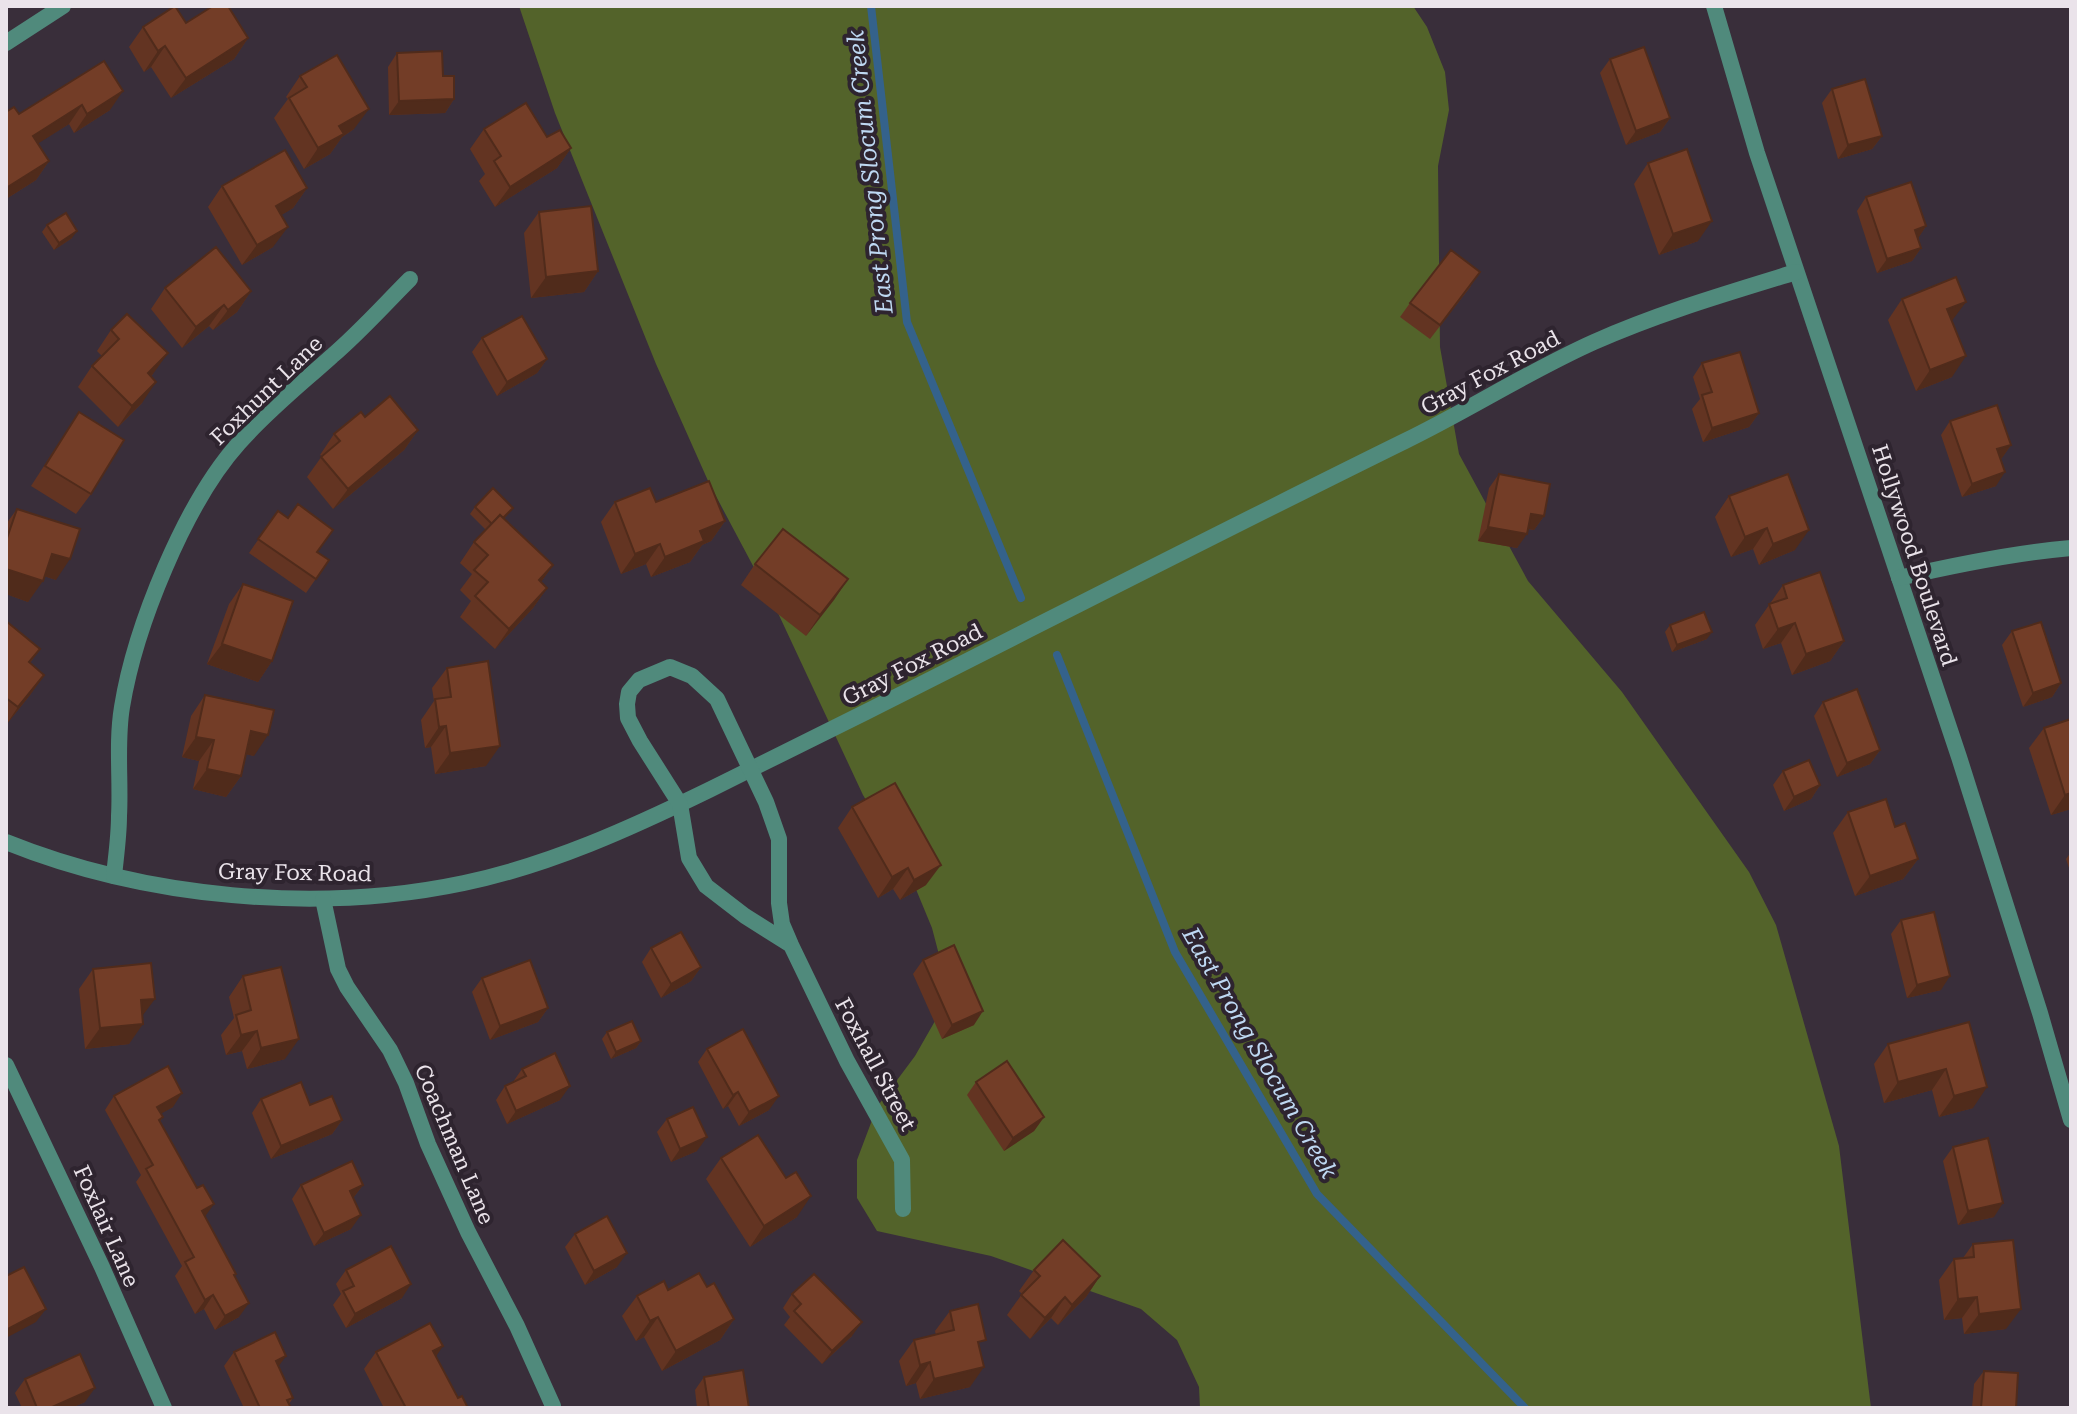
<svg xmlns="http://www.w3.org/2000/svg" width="2077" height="1414" font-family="'Roboto Serif',serif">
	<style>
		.green { fill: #53632a }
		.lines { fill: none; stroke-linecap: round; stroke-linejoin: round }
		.stream { stroke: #34628b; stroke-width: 8 }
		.minor { stroke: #508a7c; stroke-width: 16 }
		.wall { fill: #633422 }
		.shaded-wall { fill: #502b1b }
		.building { fill: #733d27; stroke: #502b1b; stroke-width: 2 }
		.labels { text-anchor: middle; stroke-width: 8; stroke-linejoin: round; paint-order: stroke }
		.street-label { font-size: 22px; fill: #eae3ea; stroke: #2e242f }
		.water-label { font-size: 24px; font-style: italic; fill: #bed8f2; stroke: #2e242f }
	</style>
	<rect width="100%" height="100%" fill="#392e3a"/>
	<polygon class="green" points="519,6 1413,6 1427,27 1445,72 1449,110 1438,166 1440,347 1459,454 1528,581 1622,692 1749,872 1776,925 1839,1146 1871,1408 1200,1408 1199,1387 1177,1340 1141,1309 991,1256 877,1231 857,1198 857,1160 877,1107 915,1056 939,1014 943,970 932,928 908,870 863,795 778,613 709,483 656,364 555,113"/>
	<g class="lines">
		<g class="stream">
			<polyline points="871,6 907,322 1021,598"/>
			<polyline points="1057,655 1175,952 1317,1194 1525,1408"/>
		</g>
		<g class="minor">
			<polyline points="1714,6 1757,153 1959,757 2040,1013 2071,1120"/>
			<polyline points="6,43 63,6"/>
			<path d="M 1899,578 C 1955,565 2013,553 2071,548"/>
			<path d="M 6,842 C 145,898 317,914 464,883 C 550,865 631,828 709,790 C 761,764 813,738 866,712 C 1045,622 1224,530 1405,441 C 1469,410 1529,371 1594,342 C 1659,313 1728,293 1796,272"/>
			<path d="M 114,876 C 116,856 119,836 119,816 C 121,780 116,743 122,707 C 135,627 185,503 239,443 C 267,411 301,384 332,356 C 360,332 384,305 410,279"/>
			<polyline points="323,899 338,969 347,987 390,1050 406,1083 428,1144 468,1232 517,1326 553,1406"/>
			<polyline points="791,945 745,916 706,886 689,858 680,804 640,741 628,718 627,704 629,692 639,680 670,667 692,676 717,699 766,802 779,839 779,903 782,924 791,945 847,1061 902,1160 903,1209"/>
			<polyline points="6,1065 102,1267 164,1408"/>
		</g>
	</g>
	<g class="wall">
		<polygon points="186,23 248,38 234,59 171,98 151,67 144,72 129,47 143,27"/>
		<polygon points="397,53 443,76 454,99 445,113 389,115 388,67"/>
		<polygon points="1610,59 1670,118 1660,132 1626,145 1600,73"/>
		<polygon points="104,61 110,110 74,133 69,124 38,143 49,161 36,180 6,199 6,112 19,114"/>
		<polygon points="300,76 354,129 342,137 330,154 304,169 274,118 288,99 286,97"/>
		<polygon points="1832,89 1882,136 1872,149 1838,159 1822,103"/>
		<polygon points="484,129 547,137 571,148 557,168 495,207 479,181 485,174 470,149"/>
		<polygon points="1648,163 1698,241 1659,255 1634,184"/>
		<polygon points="222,186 307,188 293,208 281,215 273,247 242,265 208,207"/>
		<polygon points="1866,197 1926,226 1918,238 1921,248 1912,261 1877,273 1857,211"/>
		<polygon points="539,212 598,271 584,292 531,298 524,233"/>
		<polygon points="47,225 72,238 54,250 42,232"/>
		<polygon points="1471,286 1430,339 1400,317 1410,303"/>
		<polygon points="165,288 251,291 237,312 213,330 209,326 182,348 151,309"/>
		<polygon points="1902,299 1952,321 1952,377 1916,391 1888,320"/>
		<polygon points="111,330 153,374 151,376 142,403 118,427 78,387 92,366 102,356 97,351"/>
		<polygon points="482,338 547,359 537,373 497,396 472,352"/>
		<polygon points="1702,363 1759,413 1749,427 1703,442 1692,409 1700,399 1693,377"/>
		<polygon points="79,412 91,494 76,514 31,486"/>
		<polygon points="365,417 418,430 404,450 333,509 307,477 322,456 320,455 334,434"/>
		<polygon points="1950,421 2011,445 2001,459 1996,486 1962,497 1941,435"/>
		<polygon points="1499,474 1544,516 1534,530 1528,529 1517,548 1478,541 1489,488"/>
		<polygon points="1729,496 1795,550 1759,565 1753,549 1731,557 1715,517"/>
		<polygon points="615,502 656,502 725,521 711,541 702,545 690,562 651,577 646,564 621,574 601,522"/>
		<polygon points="475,507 513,508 504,519 553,565 541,582 547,588 533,608 495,649 460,617 471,601 460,590 472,574 460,563 474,542 486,530 470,514"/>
		<polygon points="17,509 56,580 44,576 28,602 6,594 6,524"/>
		<polygon points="278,511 317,552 329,560 306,593 249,553"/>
		<polygon points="755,564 848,579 806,636 741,585"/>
		<polygon points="243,584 272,661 258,682 207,664 229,604"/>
		<polygon points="1783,585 1844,641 1830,661 1792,675 1781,643 1763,649 1755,625"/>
		<polygon points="6,621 40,649 30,663 44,675 30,695 6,725"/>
		<polygon points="1670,625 1707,639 1672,652 1665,632"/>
		<polygon points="2012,631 2061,683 2052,697 2023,707 2002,645"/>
		<polygon points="447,668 486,766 435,774 431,747 425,748 421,720 434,701 432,688"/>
		<polygon points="205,695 254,756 246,754 241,776 226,797 193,789 199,761 182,757 191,716"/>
		<polygon points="1823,702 1880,750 1870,764 1837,777 1814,716"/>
		<polygon points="2044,728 2071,809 2051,815 2029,748"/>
		<polygon points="1783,771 1820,785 1811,799 1784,811 1773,785"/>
		<polygon points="852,807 926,885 900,900 893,889 878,898 838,828"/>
		<polygon points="1848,812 1895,827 1918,859 1903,879 1855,896 1833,833"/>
		<polygon points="2071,852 2071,874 2066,859"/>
		<polygon points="1901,920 1941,990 1907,998 1891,934"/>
		<polygon points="651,948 701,967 691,981 661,998 642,962"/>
		<polygon points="923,960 974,1025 942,1039 913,974"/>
		<polygon points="93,969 142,1016 129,1044 85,1049 79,989"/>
		<polygon points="243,976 285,1059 247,1069 242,1051 226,1055 221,1035 234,1018 229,997"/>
		<polygon points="482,978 548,1008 538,1022 490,1040 472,992"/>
		<polygon points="1969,1022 1973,1108 1939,1117 1932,1090 1884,1103 1874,1064 1888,1044"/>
		<polygon points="607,1032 641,1041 636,1048 611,1059 602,1039"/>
		<polygon points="707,1049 769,1110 739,1126 728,1106 723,1109 698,1062"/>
		<polygon points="522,1069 560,1100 507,1124 496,1100 505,1086 513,1082"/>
		<polygon points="976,1082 1044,1117 1034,1131 1004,1151 967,1095"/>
		<polygon points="114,1096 173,1107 161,1113 163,1117 160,1121 205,1217 236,1274 234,1276 239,1317 215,1330 204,1309 195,1314 175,1276 182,1266 136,1182 141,1175 105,1110"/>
		<polygon points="261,1099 310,1105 342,1120 332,1134 271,1159 252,1113"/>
		<polygon points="667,1119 697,1151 671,1162 657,1132"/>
		<polygon points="1953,1147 1994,1217 1958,1225 1943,1161"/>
		<polygon points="721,1158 786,1178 797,1217 750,1247 706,1179"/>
		<polygon points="301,1185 363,1185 353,1198 351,1229 314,1246 292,1199"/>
		<polygon points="575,1234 617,1267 585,1285 565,1247"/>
		<polygon points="1973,1244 2006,1329 1964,1334 1962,1318 1944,1320 1939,1280 1954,1259 1963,1258"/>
		<polygon points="346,1270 402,1298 346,1328 333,1305 341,1294 336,1284"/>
		<polygon points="1034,1270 1100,1276 1086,1297 1058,1325 1051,1318 1030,1339 1007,1315 1022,1294 1019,1291"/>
		<polygon points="707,1287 734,1319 720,1340 662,1371 644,1337 636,1341 622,1316 637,1296 668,1290"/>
		<polygon points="792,1294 852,1336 822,1364 784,1325 790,1317 783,1308"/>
		<polygon points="950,1311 980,1349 970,1387 920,1399 916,1383 906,1386 899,1361 914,1340 936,1335 935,1331"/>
		<polygon points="234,1352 279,1367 293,1398 289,1404 291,1408 244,1408 224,1366"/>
		<polygon points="376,1352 436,1356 458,1398 468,1408 384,1408 364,1369"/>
		<polygon points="1984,1371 2016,1408 1972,1408 1974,1384"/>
		<polygon points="704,1377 749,1408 697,1408 695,1390"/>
		<polygon points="25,1379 85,1402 71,1408 22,1408 15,1393"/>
	</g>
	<g class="shaded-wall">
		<polygon points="248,38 234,59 171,98 186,78"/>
		<polygon points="165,46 151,67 144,72 158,51"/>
		<polygon points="123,91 110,110 74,133 87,114"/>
		<polygon points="454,99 445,113 389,115 399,101"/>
		<polygon points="82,105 69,124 20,155 33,136"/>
		<polygon points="369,109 354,129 342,137 330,154 304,169 318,148 339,126"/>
		<polygon points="1670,118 1660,132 1626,145 1636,131"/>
		<polygon points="1882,136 1872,149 1838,159 1848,145"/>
		<polygon points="571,148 557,168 495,207 510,187"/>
		<polygon points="49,161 36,180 6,199 6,188"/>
		<polygon points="307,188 293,208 262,227 276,206"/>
		<polygon points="1712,221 1698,241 1659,255 1673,234"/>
		<polygon points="1926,226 1917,240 1915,230"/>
		<polygon points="288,227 273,247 242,265 257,245"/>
		<polygon points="77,231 72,238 54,250 59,243"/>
		<polygon points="1921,248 1912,261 1877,273 1887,259"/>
		<polygon points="598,271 584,292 531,298 546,277"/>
		<polygon points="251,291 237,312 213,330 228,310"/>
		<polygon points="1966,302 1951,322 1947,309"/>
		<polygon points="224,305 209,326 182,348 196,327"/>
		<polygon points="168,353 153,374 134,394 148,373"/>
		<polygon points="1966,356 1952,377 1916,391 1930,370"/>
		<polygon points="547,359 537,373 497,396 507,382"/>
		<polygon points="156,382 142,403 118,427 132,406"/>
		<polygon points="1759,413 1749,427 1703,442 1712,428"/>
		<polygon points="418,430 404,450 333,509 348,489"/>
		<polygon points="2011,445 2002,458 1988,463 1997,449"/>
		<polygon points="2005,472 1996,486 1962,497 1972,484"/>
		<polygon points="1531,514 1544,516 1534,530 1521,527"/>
		<polygon points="725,521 711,541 702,545 690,562 651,577 665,557 700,531"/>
		<polygon points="1488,527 1527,534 1517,548 1478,541"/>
		<polygon points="1767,528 1753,549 1731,557 1745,537"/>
		<polygon points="1809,530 1795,550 1759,565 1773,544"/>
		<polygon points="660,544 646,564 621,574 635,554"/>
		<polygon points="52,554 70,559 56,580 38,574"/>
		<polygon points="553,565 539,585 539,580"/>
		<polygon points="6,569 43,581 28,602 6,594"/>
		<polygon points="848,579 834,600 806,636 820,615"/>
		<polygon points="547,588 533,608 495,649 509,629"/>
		<polygon points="1795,623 1781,643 1763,649 1778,629"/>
		<polygon points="1712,632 1707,639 1672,652 1677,645"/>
		<polygon points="1844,641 1830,661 1792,675 1806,654"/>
		<polygon points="222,644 272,661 258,682 207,664"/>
		<polygon points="44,675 30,695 6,725 18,707"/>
		<polygon points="2061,683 2052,697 2023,707 2033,693"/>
		<polygon points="446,726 431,747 425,748 439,727"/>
		<polygon points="251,731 268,735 254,756 236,752"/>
		<polygon points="196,737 214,740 199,761 182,757"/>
		<polygon points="500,746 486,766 435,774 450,753"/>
		<polygon points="1880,750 1870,764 1837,777 1847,763"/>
		<polygon points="207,769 241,776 226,797 193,789"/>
		<polygon points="1820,785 1811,799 1784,811 1794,797"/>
		<polygon points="2071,793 2071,809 2051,815 2065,795"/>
		<polygon points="1918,859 1903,879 1855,896 1870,876"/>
		<polygon points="941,865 926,885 900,900 914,880"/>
		<polygon points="908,868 893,889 878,898 892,877"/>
		<polygon points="701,967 691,981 661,998 671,984"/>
		<polygon points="1950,976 1941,990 1907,998 1917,985"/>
		<polygon points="155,999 140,1019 141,1000"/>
		<polygon points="548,1008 538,1022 490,1040 500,1026"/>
		<polygon points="983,1011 974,1025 942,1039 952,1025"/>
		<polygon points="143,1024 129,1044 85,1049 100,1028"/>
		<polygon points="257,1031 242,1051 226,1055 241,1035"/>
		<polygon points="299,1039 285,1059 247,1069 261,1048"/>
		<polygon points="641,1041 636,1048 611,1059 616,1052"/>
		<polygon points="1946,1069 1932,1090 1884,1103 1898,1082"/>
		<polygon points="570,1086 560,1100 507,1124 516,1111"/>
		<polygon points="1987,1087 1973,1108 1939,1117 1954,1096"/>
		<polygon points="738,1092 728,1106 723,1109 733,1095"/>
		<polygon points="182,1093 173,1107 148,1121 157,1107"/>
		<polygon points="779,1096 769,1110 739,1126 749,1112"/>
		<polygon points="1044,1117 1034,1131 1004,1151 1013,1138"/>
		<polygon points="342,1120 332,1134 271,1159 281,1146"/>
		<polygon points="707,1137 697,1151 671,1162 680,1149"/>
		<polygon points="363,1185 353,1198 350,1191"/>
		<polygon points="811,1196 797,1217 750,1247 764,1226"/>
		<polygon points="2003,1203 1994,1217 1958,1225 1968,1211"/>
		<polygon points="214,1204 204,1218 202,1211"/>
		<polygon points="361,1215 351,1229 314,1246 324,1233"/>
		<polygon points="627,1253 617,1267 585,1285 594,1271"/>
		<polygon points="1100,1276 1086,1297 1058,1325 1072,1305"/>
		<polygon points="411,1284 402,1298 346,1328 355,1314"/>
		<polygon points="213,1295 204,1309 195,1314 205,1300"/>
		<polygon points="1065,1297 1051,1318 1030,1339 1045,1318"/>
		<polygon points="1977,1297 1962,1318 1944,1320 1958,1299"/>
		<polygon points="249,1303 239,1317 215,1330 225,1316"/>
		<polygon points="46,1309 36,1322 6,1338 6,1330"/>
		<polygon points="2021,1309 2006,1329 1964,1334 1979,1314"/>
		<polygon points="658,1317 644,1337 636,1341 650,1321"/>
		<polygon points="734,1319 720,1340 662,1371 676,1351"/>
		<polygon points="862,1322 852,1336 822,1364 832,1351"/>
		<polygon points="443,1346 431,1364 433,1351"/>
		<polygon points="286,1356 276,1370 276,1361"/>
		<polygon points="930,1362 916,1383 906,1386 920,1365"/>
		<polygon points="984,1367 970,1387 920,1399 934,1379"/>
		<polygon points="95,1388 85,1402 71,1408 50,1408"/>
	</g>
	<g class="building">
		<polygon points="175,6 186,23 213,6 228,6 248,38 186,78 165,46 158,51 143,27"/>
		<polygon points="1644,47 1670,118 1636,131 1610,59"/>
		<polygon points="442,51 443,76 454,76 454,99 399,101 397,53"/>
		<polygon points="337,55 369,109 339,126 344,134 318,148 289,98 307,87 300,76"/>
		<polygon points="104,61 123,91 87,114 82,105 33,136 49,161 6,188 6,112 14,107 19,114"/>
		<polygon points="1865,79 1882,136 1848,145 1832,89"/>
		<polygon points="526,103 547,137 560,130 571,148 510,187 494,161 501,156 484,129"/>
		<polygon points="1687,149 1712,221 1673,234 1648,163"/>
		<polygon points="285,150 307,188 276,206 288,227 257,245 222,186"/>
		<polygon points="1911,182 1926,226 1915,230 1921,248 1887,259 1866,197"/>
		<polygon points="591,206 598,271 546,277 539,212"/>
		<polygon points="66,213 77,231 59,243 47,225"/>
		<polygon points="216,247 251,291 228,310 224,305 196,327 165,288"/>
		<polygon points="1451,250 1480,272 1440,325 1410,303"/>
		<polygon points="1956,277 1966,302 1947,309 1966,356 1930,370 1902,299"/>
		<polygon points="127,314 168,353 148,373 156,382 132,406 92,366 119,339 111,330"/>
		<polygon points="522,316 547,359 507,382 482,338"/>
		<polygon points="1740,352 1759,413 1712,428 1702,395 1712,392 1702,363"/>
		<polygon points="390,396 418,430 348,489 321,457 340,441 334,434 361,412 365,417"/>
		<polygon points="1997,405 2011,445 1997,449 2005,472 1972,484 1950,421"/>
		<polygon points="79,412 124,440 91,494 45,466"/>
		<polygon points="1499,474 1550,484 1544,516 1531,514 1527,534 1488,527"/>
		<polygon points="1788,474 1809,530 1773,544 1767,528 1745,537 1729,496"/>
		<polygon points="709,481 725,521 700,531 704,541 665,557 660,544 635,554 615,502 650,488 656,502"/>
		<polygon points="493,488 513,508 503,518 500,515 492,524 475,507"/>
		<polygon points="298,504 333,530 317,552 329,560 316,579 258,539 278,511 288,518"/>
		<polygon points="17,509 80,529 70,559 52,554 43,581 6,569 6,541"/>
		<polygon points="500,515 553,565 539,580 547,588 509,629 475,596 488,582 474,570 488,555 474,542"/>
		<polygon points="783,529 848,579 820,615 755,564"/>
		<polygon points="1820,572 1844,641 1806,654 1795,623 1778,629 1769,604 1787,598 1783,585"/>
		<polygon points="243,584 293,601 272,661 222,644"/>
		<polygon points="1704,612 1712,632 1677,645 1670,625"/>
		<polygon points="6,621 40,649 29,662 44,675 18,707 6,698"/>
		<polygon points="2041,622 2061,683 2033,693 2012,631"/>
		<polygon points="488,661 500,746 450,753 446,726 439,727 435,699 451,697 447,668"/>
		<polygon points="1857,689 1880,750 1847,763 1823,702"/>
		<polygon points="205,695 274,710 268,735 251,731 241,776 207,769 214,740 196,737"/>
		<polygon points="2071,719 2071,793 2065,795 2044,728"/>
		<polygon points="1809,760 1820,785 1794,797 1783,771"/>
		<polygon points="895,783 941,865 914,880 908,868 892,877 852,807"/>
		<polygon points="1886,799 1895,827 1905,823 1918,859 1870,876 1848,812"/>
		<polygon points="1934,912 1950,976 1917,985 1901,920"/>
		<polygon points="681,932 701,967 671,984 651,948"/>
		<polygon points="954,945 983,1011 952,1025 923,960"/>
		<polygon points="530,960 548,1008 500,1026 482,978"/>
		<polygon points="151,963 155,999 141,1000 143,1024 100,1028 93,969"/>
		<polygon points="281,967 299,1039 261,1048 257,1031 241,1035 236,1015 251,1010 243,976"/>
		<polygon points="632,1021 641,1041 616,1052 607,1032"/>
		<polygon points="1969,1022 1987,1087 1954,1096 1946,1069 1898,1082 1888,1044"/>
		<polygon points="743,1029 779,1096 749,1112 738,1092 733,1095 707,1049"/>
		<polygon points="555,1053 570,1086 516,1111 505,1086 526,1076 522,1069"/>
		<polygon points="1007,1061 1044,1117 1013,1138 976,1082"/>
		<polygon points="168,1066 182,1093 157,1107 163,1117 159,1120 197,1188 203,1185 214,1204 202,1211 236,1274 234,1275 249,1303 225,1316 213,1295 205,1300 185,1262 194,1257 146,1169 153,1165 114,1096"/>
		<polygon points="301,1082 310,1105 332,1096 342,1120 281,1146 261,1099"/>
		<polygon points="693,1107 707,1137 680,1149 667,1119"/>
		<polygon points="758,1135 786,1178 796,1172 811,1196 764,1226 721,1158"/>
		<polygon points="1988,1138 2003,1203 1968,1211 1953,1147"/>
		<polygon points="352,1161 363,1185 350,1191 361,1215 324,1233 301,1185"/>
		<polygon points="607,1216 627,1253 594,1271 575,1234"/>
		<polygon points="1063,1240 1100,1276 1072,1305 1065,1297 1045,1318 1021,1295 1040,1276 1034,1270"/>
		<polygon points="2013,1240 2021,1309 1979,1314 1977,1297 1958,1299 1954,1259 1974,1257 1973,1244"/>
		<polygon points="391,1246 411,1284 355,1314 343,1291 354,1286 346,1270"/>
		<polygon points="24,1267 46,1309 6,1330 6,1276"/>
		<polygon points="699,1273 707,1287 714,1283 734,1319 676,1351 658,1317 650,1321 637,1296 664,1281 668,1290"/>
		<polygon points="814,1274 862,1322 832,1351 794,1311 801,1304 792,1294"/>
		<polygon points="978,1304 986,1340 978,1342 984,1367 934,1379 930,1362 920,1365 914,1340 954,1330 950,1311"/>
		<polygon points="430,1323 443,1346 433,1351 458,1398 462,1396 468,1408 406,1408 376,1352"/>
		<polygon points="275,1332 286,1356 276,1361 293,1398 287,1400 291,1408 260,1408 234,1352"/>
		<polygon points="80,1354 95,1388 50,1408 37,1408 25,1379"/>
		<polygon points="743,1370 749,1408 709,1408 704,1377"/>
		<polygon points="1984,1371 2018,1373 2016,1408 1981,1408"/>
	</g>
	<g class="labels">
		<g class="street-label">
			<text transform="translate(1490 372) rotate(-28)" y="8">Gray Fox Road</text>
			<text transform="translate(266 390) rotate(-44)" y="8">Foxhunt Lane</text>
			<text transform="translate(1915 555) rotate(72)" y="8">Hollywood Boulevard</text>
			<text transform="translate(912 664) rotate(-27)" y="8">Gray Fox Road</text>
			<text transform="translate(295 872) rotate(1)" y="8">Gray Fox Road</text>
			<text transform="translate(876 1064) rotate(62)" y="8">Foxhall Street</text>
			<text transform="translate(455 1144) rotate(67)" y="8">Coachman Lane</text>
			<text transform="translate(107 1226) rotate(66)" y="8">Foxlair Lane</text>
		</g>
		<g class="water-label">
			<text transform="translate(870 172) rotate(-96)" y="8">East Prong Slocum Creek</text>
			<text transform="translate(1260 1053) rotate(60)" y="8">East Prong Slocum Creek</text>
		</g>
	</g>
	<rect width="2077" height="1414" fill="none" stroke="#eae3ea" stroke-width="16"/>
</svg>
